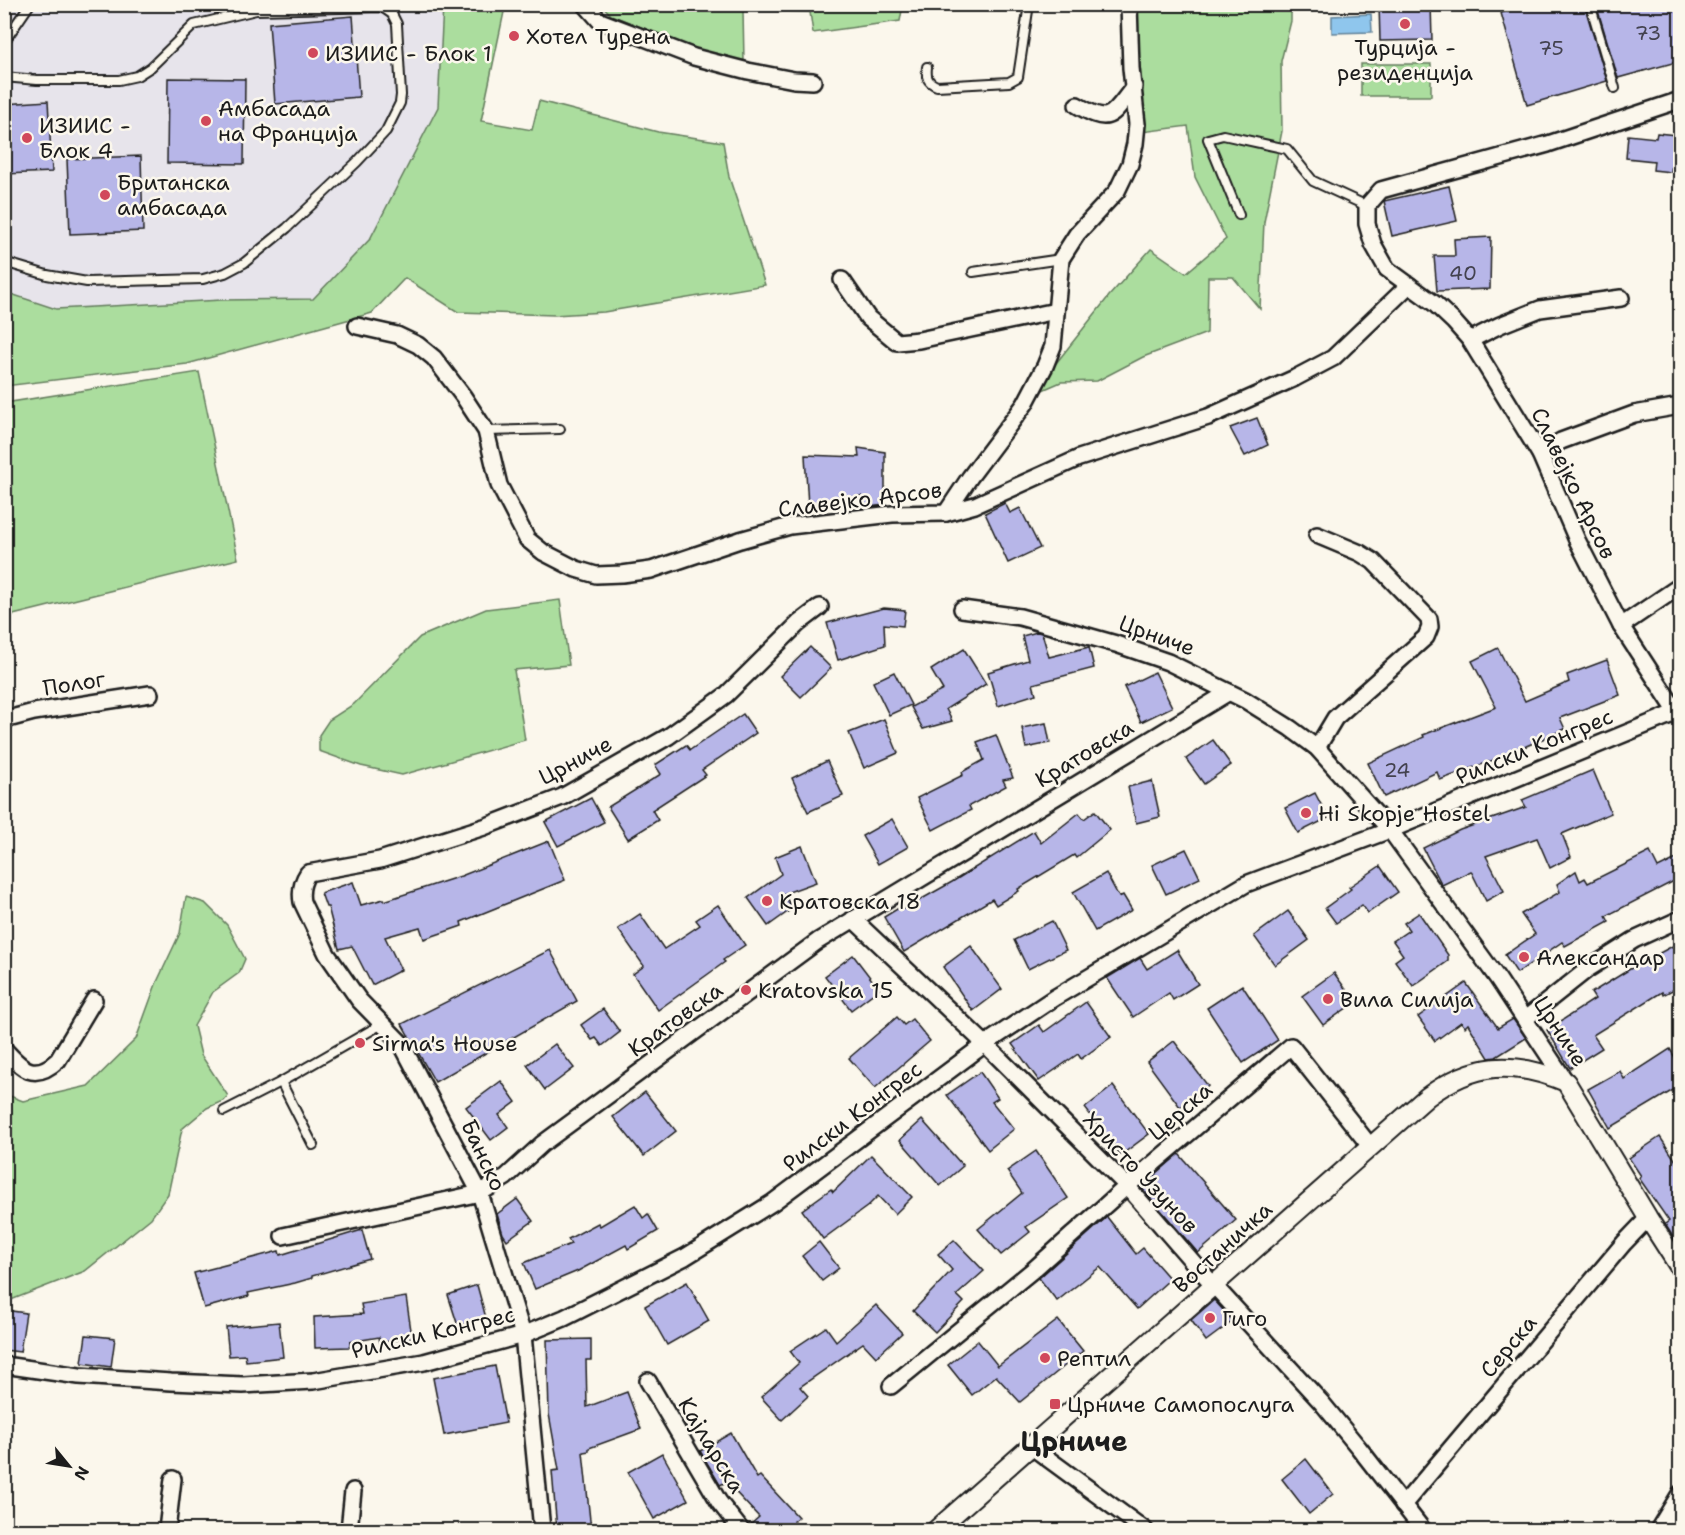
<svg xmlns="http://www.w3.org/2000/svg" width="1685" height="1535" font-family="'Shantell Sans',sans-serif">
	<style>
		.built { fill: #e7e4eb }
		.green { fill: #abdd9e; stroke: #647c5d; stroke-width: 1.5 }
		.water { fill: #8fc6ed; stroke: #618299; stroke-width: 1.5 }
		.building { fill: #b7b6e8; stroke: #1c1c1c; stroke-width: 1.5 }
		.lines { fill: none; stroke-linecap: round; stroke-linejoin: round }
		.service-casing { stroke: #1c1c1c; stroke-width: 12 }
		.minor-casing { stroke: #1c1c1c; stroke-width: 20 }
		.tertiary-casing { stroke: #1c1c1c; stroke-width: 22 }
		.service { stroke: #fbf7ec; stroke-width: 8 }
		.minor { stroke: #fbf7ec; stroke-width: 15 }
		.tertiary { stroke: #fbf7ec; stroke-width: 18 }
		.poi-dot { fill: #d1495b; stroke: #fbf7ec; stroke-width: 2 }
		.labels { text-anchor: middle; stroke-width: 5; stroke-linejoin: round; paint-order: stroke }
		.number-label { font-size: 20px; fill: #43424f }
		.poi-label { font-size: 22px; fill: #1c1c1c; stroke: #fbf7ec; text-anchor: start }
		.street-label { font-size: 22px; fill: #1c1c1c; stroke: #fbf7ec }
		.district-label { font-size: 28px; font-weight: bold; fill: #1c1c1c; stroke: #fbf7ec }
	</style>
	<rect width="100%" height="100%" fill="#fbf7ec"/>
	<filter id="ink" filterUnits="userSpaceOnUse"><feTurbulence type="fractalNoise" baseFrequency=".0167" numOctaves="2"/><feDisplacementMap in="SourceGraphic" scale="12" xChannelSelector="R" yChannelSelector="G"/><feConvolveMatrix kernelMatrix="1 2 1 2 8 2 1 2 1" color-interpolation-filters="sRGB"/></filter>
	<g filter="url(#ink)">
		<polygon class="built" points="5,5 443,5 438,106 370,239 312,299 222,300 56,309 5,292"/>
		<g class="green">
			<polygon points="443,5 489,5 504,12 481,121 532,130 539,101 658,132 723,142 729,177 765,285 604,312 554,315 458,312 405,278 372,313 187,364 5,386 5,292 56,309 222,300 313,299 370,239 438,107"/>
			<polygon points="602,5 903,5 900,21 813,33 810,12 743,10 744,62 703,52 611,15"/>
			<polygon points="1138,5 1291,5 1291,21 1281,61 1282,131 1264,222 1260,309 1233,277 1208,277 1207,333 1143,357 1097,381 1061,382 1031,395 1109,296 1151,249 1186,273 1226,239 1195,177 1188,126 1142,132 1133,60"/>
			<rect x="1361" y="64" width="70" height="32"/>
			<polygon points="199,372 238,559 5,617 5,403"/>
			<polygon points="560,600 569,665 514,670 525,740 402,775 361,766 319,751 319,735 329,720 354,704 420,637 486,609"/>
			<polygon points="186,897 205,903 227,925 245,959 239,973 213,992 194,1026 201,1055 228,1096 225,1100 207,1108 182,1129 168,1194 151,1218 85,1271 11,1300 5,1298 5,1094 23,1101 88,1086 136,1039 156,984 180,933"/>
		</g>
		<polygon class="water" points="1371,14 1372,32 1332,33 1332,16"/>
		<g class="building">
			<polygon points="1379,4 1431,4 1432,40 1380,41"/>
			<polygon points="1532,4 1584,4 1607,81 1527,105 1501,13"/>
			<polygon points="1596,4 1680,4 1680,61 1618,78"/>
			<polygon points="353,16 359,97 275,104 269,23"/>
			<polygon points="168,78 245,79 244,164 167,163"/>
			<polygon points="48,101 52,172 4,174 4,104"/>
			<polygon points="1657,133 1676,135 1671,172 1653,170 1654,161 1626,158 1628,135 1656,138"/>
			<polygon points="141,156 143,231 70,234 67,159"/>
			<polygon points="1449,186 1457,221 1392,236 1384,201"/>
			<polygon points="1491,237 1490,289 1437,291 1434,256 1455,256 1454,239"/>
			<polygon points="1257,418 1268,445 1245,456 1230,428"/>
			<polygon points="858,448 885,452 885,505 862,508 861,496 808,506 805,455 859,457"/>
			<polygon points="1005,503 1010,513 1020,508 1040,548 1008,563 985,513"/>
			<polygon points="884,608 905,610 903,626 884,624 885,645 838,660 827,623"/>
			<polygon points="1037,632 1042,633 1049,657 1089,647 1094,668 1033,684 1036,694 998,706 988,672 1028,660 1022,636"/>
			<polygon points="810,647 831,668 801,697 780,676"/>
			<polygon points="1498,648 1525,701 1569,682 1567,675 1607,660 1620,695 1560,718 1565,729 1499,758 1440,780 1437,772 1384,797 1368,763 1424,737 1423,735 1496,707 1472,661"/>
			<polygon points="964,649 986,684 946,709 952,721 923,729 911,707 943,690 931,670"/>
			<polygon points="894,672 911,705 889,715 873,682"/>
			<polygon points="1155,672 1172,707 1141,722 1124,687"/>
			<polygon points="743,714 756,733 702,770 706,775 652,810 658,820 628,839 608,807 661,774 655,765 686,745 690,750"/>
			<polygon points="884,719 898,753 864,768 849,733"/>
			<polygon points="1046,723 1050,743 1026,748 1022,728"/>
			<polygon points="996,735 1013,778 1003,780 1006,786 969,806 971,810 933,830 917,798 963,775 962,772 984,760 977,742"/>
			<polygon points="1213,740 1231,765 1204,784 1186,759"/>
			<polygon points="827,761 843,796 808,812 792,778"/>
			<polygon points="1593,770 1611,813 1562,834 1571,857 1550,868 1537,838 1486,856 1504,891 1486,901 1471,871 1442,885 1423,848 1460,830 1526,807 1522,800"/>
			<polygon points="1152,781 1160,817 1136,823 1128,787"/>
			<polygon points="1315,793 1328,818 1298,833 1285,808"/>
			<polygon points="591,798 604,822 558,846 545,822"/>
			<polygon points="1095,811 1110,830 1076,858 1074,855 1018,889 1019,891 996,905 992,899 904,952 884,917 902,906 904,909 952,882 1034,831 1041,843 1079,813 1084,819"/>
			<polygon points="892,819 908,847 878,864 862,836"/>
			<polygon points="549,841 565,880 461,922 462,926 424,939 420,927 385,937 401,970 372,985 352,946 339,949 328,907 326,907 321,893 353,882 361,905 384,899 384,901 461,876"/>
			<polygon points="802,846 816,882 783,894 793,908 768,926 748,898 781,874 775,857"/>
			<polygon points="1186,849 1200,878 1166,894 1152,865"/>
			<polygon points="1650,852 1658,868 1680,857 1680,878 1606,916 1609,922 1565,946 1562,942 1517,973 1505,955 1535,934 1521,914 1560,892 1557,884 1576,871 1580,881 1585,878 1588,883"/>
			<polygon points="1380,866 1398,892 1368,913 1362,905 1336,923 1325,908 1351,889 1349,887"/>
			<polygon points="1106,873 1119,897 1123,895 1132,910 1095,931 1073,892"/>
			<polygon points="718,905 745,945 723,960 725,962 658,1010 633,974 644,966 618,929 640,914 664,949 700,925 696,920"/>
			<polygon points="1288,911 1309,940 1275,965 1254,936"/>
			<polygon points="1419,913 1448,955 1448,961 1413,986 1395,961 1403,955 1393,941 1409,930 1404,923"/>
			<polygon points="1052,921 1066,950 1028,969 1014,940"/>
			<polygon points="1680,942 1680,986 1663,995 1662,992 1593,1035 1602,1048 1570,1068 1547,1030 1595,999 1591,993 1630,969"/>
			<polygon points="971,946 1002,989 973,1011 943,967"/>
			<polygon points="550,950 577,1001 435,1082 402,1024"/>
			<polygon points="1177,950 1198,984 1173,1000 1169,993 1133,1017 1107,978 1140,958 1147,969"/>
			<polygon points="853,955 879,989 851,1010 825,976"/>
			<polygon points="1334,973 1355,1002 1323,1025 1302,996"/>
			<polygon points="1466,983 1498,1028 1513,1019 1526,1038 1496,1057 1489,1058 1468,1024 1465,1027 1461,1022 1435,1041 1418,1017"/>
			<polygon points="1242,985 1278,1040 1243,1063 1207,1008"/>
			<polygon points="1086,1002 1111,1037 1081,1059 1078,1054 1039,1081 1012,1044 1039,1025 1044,1032"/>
			<polygon points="603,1009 620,1032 602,1046 596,1038 592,1040 581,1025"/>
			<polygon points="897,1017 904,1025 912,1019 930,1041 875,1088 849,1058"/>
			<polygon points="1174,1041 1208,1086 1180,1107 1147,1062"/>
			<polygon points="555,1044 574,1068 545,1090 527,1065"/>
			<polygon points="1670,1049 1680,1066 1680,1086 1610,1128 1588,1089 1620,1071 1624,1079"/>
			<polygon points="980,1072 998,1098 992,1102 1014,1129 988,1150 947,1095"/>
			<polygon points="501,1081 516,1102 499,1115 508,1127 491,1140 466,1107"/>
			<polygon points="1113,1086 1149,1134 1121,1155 1085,1108"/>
			<polygon points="645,1092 676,1131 644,1156 613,1117"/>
			<polygon points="922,1120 963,1166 940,1186 900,1140"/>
			<polygon points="1660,1137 1680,1167 1680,1248 1665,1224 1669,1221 1639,1178 1641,1176 1629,1158"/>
			<polygon points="1036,1151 1068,1198 1026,1227 1030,1232 1001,1255 978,1229 1022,1193 1007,1171"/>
			<polygon points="1179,1154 1236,1220 1198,1253 1141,1187"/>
			<polygon points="871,1155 912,1197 895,1214 878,1196 868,1206 823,1239 802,1210 831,1189 833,1192"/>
			<polygon points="517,1199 533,1221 507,1240 503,1234 497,1214"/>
			<polygon points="635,1205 643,1218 648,1214 658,1231 628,1249 626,1245 578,1271 535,1289 524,1263 571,1244 568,1239 598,1223 600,1226"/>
			<polygon points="1107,1217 1136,1254 1143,1248 1170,1279 1137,1309 1100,1267 1057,1301 1039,1278"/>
			<polygon points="362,1230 370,1259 312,1276 312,1278 295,1283 248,1293 249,1296 204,1308 194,1273 279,1251 280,1255"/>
			<polygon points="954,1240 984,1271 957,1295 964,1302 935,1332 913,1311 952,1270 938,1254"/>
			<polygon points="819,1242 839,1268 822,1281 802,1256"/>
			<polygon points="687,1282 709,1321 667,1345 645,1306"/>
			<polygon points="477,1285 486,1318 458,1326 448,1295"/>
			<polygon points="406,1297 412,1337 380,1343 379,1337 350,1342 350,1347 315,1348 314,1317 363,1314 361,1304"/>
			<polygon points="1214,1300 1233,1321 1206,1341 1191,1320"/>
			<polygon points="876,1305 902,1333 876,1357 863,1343 800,1387 808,1396 782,1420 761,1397 799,1363 790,1351 826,1327 836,1341"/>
			<polygon points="4,1310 26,1313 20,1352 4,1350"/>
			<polygon points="1058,1320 1083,1351 1020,1402 996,1376 972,1395 948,1365 978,1341 998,1366"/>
			<polygon points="279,1322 283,1357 246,1361 245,1355 229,1356 226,1327"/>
			<polygon points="86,1335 115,1338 111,1367 82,1363"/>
			<polygon points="591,1339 591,1360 586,1360 587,1407 627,1392 641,1429 589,1448 589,1451 583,1452 591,1530 557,1530 552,1471 559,1470 549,1414 547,1340"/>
			<polygon points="495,1366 506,1423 444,1435 433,1378"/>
			<polygon points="731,1433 757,1478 760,1476 798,1517 793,1521 801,1530 751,1530 749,1526 759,1517 726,1482 720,1485 700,1451"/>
			<polygon points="662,1453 688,1500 654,1519 628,1472"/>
			<polygon points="1306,1459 1333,1494 1309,1514 1282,1479"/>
		</g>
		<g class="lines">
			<defs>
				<g id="service">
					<polyline points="1590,4 1615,88"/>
					<polyline points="4,42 30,4"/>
					<path d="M 927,67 C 926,77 927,82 937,86 L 1009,82 L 1018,77 L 1029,4"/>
					<polyline points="4,77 37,80 119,80 137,76 151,67 194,25 256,10 382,7 392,14 397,24 401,95 400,103 386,131 357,162 287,228 244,263 225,273 203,279 87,282 47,275 4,262"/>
					<polyline points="1239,215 1208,139 1223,135 1287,149 1313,181 1367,206"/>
					<polyline points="973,272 1061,259"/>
					<polyline points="486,431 560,429"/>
					<polyline points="281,1082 313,1145"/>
					<polyline points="224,1111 281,1082 382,1024"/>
				</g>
				<g id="minor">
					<polyline points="585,4 600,21 694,57 748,71 794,80 813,81"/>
					<polyline points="1680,100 1548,144 1381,190 1367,206 1367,224 1373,244 1387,269 1435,304 1454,322 1470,340 1540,454 1577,540 1621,626 1680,717"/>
					<path d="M 1077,105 C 1112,126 1111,115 1134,87"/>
					<polyline points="842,280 868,318 897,342 919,340 1056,311"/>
					<polyline points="357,326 397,335 418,345 434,358 463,396 486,431 499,485 527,539 543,552 576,569 596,575 622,574 651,570 740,540 790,526 892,514 946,513 975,505 1079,458 1208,417 1295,378 1333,358 1409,285"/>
					<polyline points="1470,340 1500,325 1540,309 1621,298"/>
					<polyline points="1540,454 1561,441 1634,414 1680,406"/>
					<polyline points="946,513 970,477 1025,404 1045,366 1053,346 1061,259 1077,234 1117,191 1130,164 1135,144 1137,124 1131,68 1129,4"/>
					<polyline points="1317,535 1360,553 1373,561 1429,619 1430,627 1426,637 1335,718 1317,748"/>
					<polyline points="962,609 1020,617 1116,644 1168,662 1245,700 1290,728 1317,748 1390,830 1498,979 1566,1082"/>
					<polyline points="1621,626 1680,586"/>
					<polyline points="4,720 34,712 150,694"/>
					<polyline points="853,919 985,1044 1127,1186 1199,1269 1322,1403 1359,1448 1423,1530"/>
					<polyline points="1525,1019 1588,969 1634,940 1680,919"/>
					<path d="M 4,1049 C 22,1069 34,1082 58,1060 L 94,1000"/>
					<polyline points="283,1236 480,1193 506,1177 542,1144 818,941 1229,692"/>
					<polyline points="4,1365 79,1376 171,1382 243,1385 313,1381 424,1362 523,1335 564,1318 685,1257 772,1203 985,1044 1054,998 1246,884 1390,830 1680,711"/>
					<polyline points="648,1381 719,1502 741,1530"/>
					<polyline points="891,1386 1033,1270 1127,1186 1291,1046 1370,1146"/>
					<polyline points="1032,1447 1145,1530"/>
					<polyline points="1403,1505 1624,1243 1648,1218"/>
					<polyline points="167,1530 173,1479"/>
					<polyline points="349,1530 353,1491"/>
					<path d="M 542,1530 L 523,1335 L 480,1193 L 401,1043 L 359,1000 L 327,954 L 302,902 C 300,891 302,882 308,873 L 380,860 L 484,827 L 562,797 L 669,736 L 726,695 L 799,623 L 820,607"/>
					<polyline points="1658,1530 1680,1494"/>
				</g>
				<path id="tertiary" d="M 936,1530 L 1427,1097 C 1474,1062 1513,1060 1566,1082 L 1648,1218 L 1680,1268"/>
			</defs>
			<use href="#service" class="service-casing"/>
			<use href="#minor" class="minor-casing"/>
			<use href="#tertiary" class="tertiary-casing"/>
			<use href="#service" class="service"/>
			<use href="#minor" class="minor"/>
			<use href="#tertiary" class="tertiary"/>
		</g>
	</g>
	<g class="poi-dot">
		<circle cx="1405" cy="24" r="6"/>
		<circle cx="514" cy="36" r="6"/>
		<circle cx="313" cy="53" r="6"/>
		<circle cx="206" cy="121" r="6"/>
		<circle cx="27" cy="138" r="6"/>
		<circle cx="105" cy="195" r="6"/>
		<circle cx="1306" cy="813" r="6"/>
		<circle cx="767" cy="901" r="6"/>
		<circle cx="1524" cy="957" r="6"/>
		<circle cx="746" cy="990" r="6"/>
		<circle cx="1328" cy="999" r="6"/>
		<circle cx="360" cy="1043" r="6"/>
		<circle cx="1210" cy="1318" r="6"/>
		<circle cx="1045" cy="1358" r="6"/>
		<rect x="1049" y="1398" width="12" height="12" rx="3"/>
	</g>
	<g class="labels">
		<g class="number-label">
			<text x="1648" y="40">73</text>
			<text x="1551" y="55">75</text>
			<text x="1463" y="280">40</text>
			<text x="1397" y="777">24</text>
		</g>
		<g class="poi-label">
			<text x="526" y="44">Хотел Турена</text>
			<text x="1405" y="55" text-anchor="middle">Турција -<tspan x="1405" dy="25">резиденција</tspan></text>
			<text x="325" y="61">ИЗИИС - Блок 1</text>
			<text x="218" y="116">Амбасада<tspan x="218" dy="25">на Франција</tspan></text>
			<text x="39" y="133">ИЗИИС -<tspan x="39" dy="25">Блок 4</tspan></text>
			<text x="117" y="190">Британска<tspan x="117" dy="25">амбасада</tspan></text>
			<text x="1318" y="821">Hi Skopje Hostel</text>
			<text x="779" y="909">Кратовска 18</text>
			<text x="1536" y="965">Александар</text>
			<text x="758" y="998">Kratovska 15</text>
			<text x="1340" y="1007">Вила Силија</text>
			<text x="372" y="1051">Sirma's House</text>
			<text x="1222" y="1326">Гиго</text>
			<text x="1057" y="1366">Рептил</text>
			<text x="1067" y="1412">Црниче Самопослуга</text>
		</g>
		<g class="street-label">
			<text transform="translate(1574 483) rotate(64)" y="8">Славејко Арсов</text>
			<text transform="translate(860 499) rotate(-7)" y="8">Славејко Арсов</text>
			<text transform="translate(1157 635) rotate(20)" y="8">Црниче</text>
			<text transform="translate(74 683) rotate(-9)" y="8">Полог</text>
			<text transform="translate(1534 746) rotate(-22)" y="8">Рилски Конгрес</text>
			<text transform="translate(1084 753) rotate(-31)" y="8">Кратовска</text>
			<text transform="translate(575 760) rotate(-28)" y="8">Црниче</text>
			<text transform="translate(675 1019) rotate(-36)" y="8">Кратовска</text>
			<text transform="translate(1561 1031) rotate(57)" y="8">Црниче</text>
			<text transform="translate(1180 1111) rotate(-41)" y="8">Церска</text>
			<text transform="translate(852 1116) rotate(-37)" y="8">Рилски Конгрес</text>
			<text transform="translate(484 1155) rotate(65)" y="8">Банско</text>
			<text transform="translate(1141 1172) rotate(47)" y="8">Христо Узунов</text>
			<text transform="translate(1222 1247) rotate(-42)" y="8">Востаничка</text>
			<text transform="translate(433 1332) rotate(-13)" y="8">Рилски Конгрес</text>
			<text transform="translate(1508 1346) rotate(-50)" y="8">Серска</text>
			<text transform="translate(712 1445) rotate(59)" y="8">Кајларска</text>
		</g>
		<g class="district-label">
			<text x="1074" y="1451">Црниче</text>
		</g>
	</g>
	<rect width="1685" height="1535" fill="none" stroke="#fbf7ec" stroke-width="24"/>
	<rect x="12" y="12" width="1661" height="1511" fill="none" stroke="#1c1c1c" stroke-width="2" filter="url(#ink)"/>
	<g transform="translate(69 1466) rotate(120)" stroke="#fbf7ec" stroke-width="4.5" paint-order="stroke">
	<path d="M0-4.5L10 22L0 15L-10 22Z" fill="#1c1c1c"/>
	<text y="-9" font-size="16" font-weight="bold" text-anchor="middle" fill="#1c1c1c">N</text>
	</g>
</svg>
